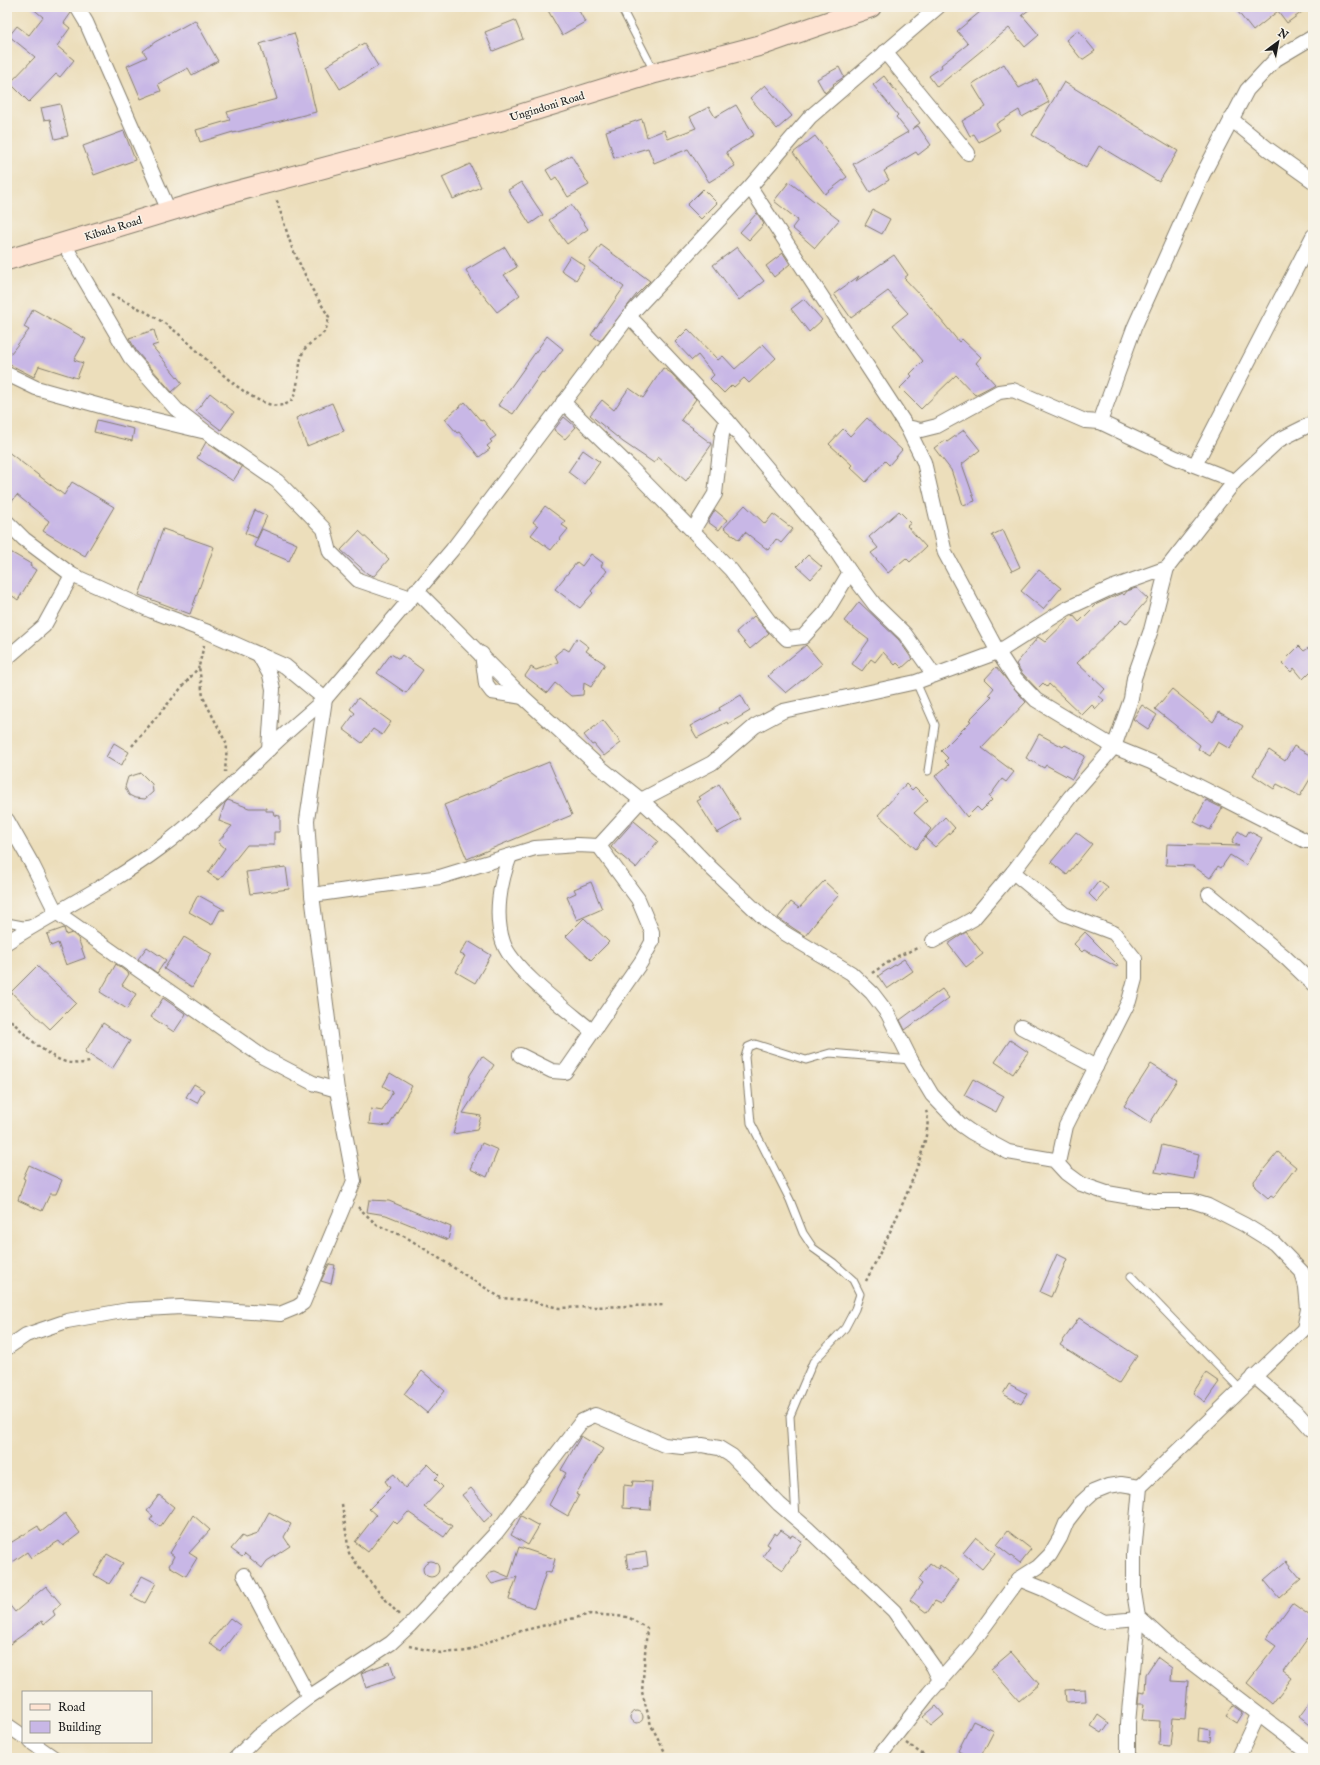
<svg xmlns="http://www.w3.org/2000/svg" width="1320" height="1765" font-family="'IM FELL English',serif">
	<style>
		.building { fill: #c8b7e6 }
		.lines { fill: none; stroke-linecap: round; stroke-linejoin: round }
		.service-casing { stroke: #847d6c; stroke-width: 9 }
		.minor-casing { stroke: #847d6c; stroke-width: 16 }
		.secondary-casing { stroke: #847d6c; stroke-width: 22 }
		.path { stroke: #847d6c; stroke-width: 2.5; stroke-dasharray: 3 3; stroke-linecap: butt }
		.service { stroke: #fff; stroke-width: 7 }
		.minor { stroke: #fff; stroke-width: 14 }
		.secondary { stroke: #fee3d2; stroke-width: 20 }
		.labels { text-anchor: middle; stroke-width: 3; stroke-linejoin: round; paint-order: stroke }
		.street-label { font-size: 11px; fill: #1c1c1c; stroke: #f7f3e8 }
	</style>
	<rect width="100%" height="100%" fill="#f7f3e8"/>
	<filter id="ink" filterUnits="userSpaceOnUse"><feTurbulence type="fractalNoise" baseFrequency=".025" numOctaves="2"/><feDisplacementMap in="SourceGraphic" scale="8" xChannelSelector="R" yChannelSelector="G"/><feConvolveMatrix kernelMatrix="1 2 1 2 8 2 1 2 1" color-interpolation-filters="sRGB"/></filter>
	<filter id="wash" filterUnits="userSpaceOnUse"><feTurbulence type="fractalNoise" baseFrequency=".012" numOctaves="4" result="noise"/><feDisplacementMap in="SourceGraphic" scale="16" xChannelSelector="R" yChannelSelector="G"/><feGaussianBlur stdDeviation="0.9" result="paint"/><feColorMatrix in="noise" values="0 0 0 0 0 0 0 0 0 0 0 0 0 0 0 0 0 1.4 0 .05"/><feComposite in="paint" operator="in"/></filter>
	<g filter="url(#wash)">
		<rect width="100%" height="100%" fill="#ecdebb"/>
		<g id="blocks">
			<g class="building">
				<polygon points="31,7 63,7 71,13 64,23 70,28 57,46 74,60 60,77 56,74 29,102 10,83 35,57 9,36 17,26 29,35 43,17"/>
				<polygon points="546,7 577,7 585,22 562,35"/>
				<polygon points="986,7 1033,7 1022,15 1039,35 1025,47 1009,28 937,87 929,76 942,67 941,65 968,44 957,31"/>
				<polygon points="1234,7 1309,7 1287,23 1278,11 1253,31"/>
				<polygon points="195,20 218,61 192,75 188,68 158,84 161,91 141,99 127,66 147,57 143,51 155,42"/>
				<polygon points="515,20 523,39 493,51 485,32"/>
				<polygon points="1078,30 1095,51 1082,60 1066,40"/>
				<polygon points="294,33 306,69 316,112 233,133 233,132 200,142 196,130 230,120 227,112 277,99 260,44"/>
				<polygon points="364,43 378,66 340,89 326,66"/>
				<polygon points="1004,64 1019,88 1037,79 1049,102 1022,117 1019,110 996,124 1000,130 979,142 974,134 970,136 962,121 986,107 972,84"/>
				<polygon points="839,67 844,77 833,84 834,85 825,93 817,79"/>
				<polygon points="884,76 920,123 912,129 918,126 931,145 918,155 916,152 884,171 889,180 870,192 853,164 908,132 896,117 898,115 873,85"/>
				<polygon points="1064,82 1178,151 1159,182 1099,146 1086,168 1032,135"/>
				<polygon points="765,85 792,116 777,129 750,98"/>
				<polygon points="60,104 68,136 55,139 50,119 44,120 41,108"/>
				<polygon points="736,105 754,135 726,152 735,166 709,182 688,149 654,163 648,148 614,158 606,131 642,119 647,137 664,130 668,139 696,128 690,117 709,107 715,117"/>
				<polygon points="124,131 135,160 94,175 83,146"/>
				<polygon points="815,136 847,177 825,194 793,153"/>
				<polygon points="571,155 589,185 568,197 556,177 552,180 546,170"/>
				<polygon points="470,164 481,187 453,199 442,177"/>
				<polygon points="521,182 543,215 530,224 508,190"/>
				<polygon points="789,182 839,220 815,248 792,228 798,220 774,201"/>
				<polygon points="703,189 717,203 701,219 687,205"/>
				<polygon points="571,205 588,229 567,244 549,220"/>
				<polygon points="873,210 890,219 882,234 865,225"/>
				<polygon points="757,213 764,224 749,240 740,232"/>
				<polygon points="601,245 650,281 636,295 600,341 591,335 624,287 589,261"/>
				<polygon points="505,247 517,267 504,275 520,295 497,312 473,283 466,270"/>
				<polygon points="737,247 764,281 739,300 713,265"/>
				<polygon points="783,253 790,264 774,277 766,266"/>
				<polygon points="894,255 908,275 904,278 922,297 959,342 962,339 981,357 976,363 995,384 992,386 975,395 956,375 921,409 900,388 912,376 910,374 923,361 893,325 908,313 888,291 851,318 834,294 859,276 856,281"/>
				<polygon points="570,256 585,266 576,280 561,270"/>
				<polygon points="804,299 822,320 809,332 791,309"/>
				<polygon points="33,309 86,339 74,360 83,363 77,378 39,366 34,377 7,363 7,358 29,330 24,327"/>
				<polygon points="688,329 718,360 723,356 735,369 763,344 776,358 749,383 744,378 734,387 732,385 724,393 710,379 714,375 698,355 692,360 675,342"/>
				<polygon points="154,330 158,344 152,346 182,383 172,392 137,352 129,338"/>
				<polygon points="547,336 563,349 544,373 542,372 513,414 498,405"/>
				<polygon points="663,368 671,373 696,399 681,420 693,428 692,429 712,444 686,481 658,457 654,463 623,442 590,415 602,400 614,410 629,388 643,398"/>
				<polygon points="210,393 234,412 221,430 196,411"/>
				<polygon points="465,402 481,421 483,420 496,436 490,440 492,442 487,446 490,449 479,457 459,432 457,433 445,419"/>
				<polygon points="332,403 344,431 307,446 296,418"/>
				<polygon points="564,417 576,427 565,439 554,430"/>
				<polygon points="867,418 902,450 889,465 885,461 866,482 850,467 852,465 829,444 843,429 850,436"/>
				<polygon points="97,420 134,429 132,441 94,432"/>
				<polygon points="964,430 980,450 962,464 975,501 963,505 951,470 934,448 945,440 947,442"/>
				<polygon points="206,442 242,467 233,481 197,458"/>
				<polygon points="583,450 600,462 584,484 568,472"/>
				<polygon points="7,451 64,495 72,482 114,507 85,556 43,531 49,521 17,495 7,508"/>
				<polygon points="745,505 765,524 773,514 793,529 781,543 776,539 768,550 745,532 739,540 724,528"/>
				<polygon points="545,506 565,521 562,525 568,529 551,550 531,535 538,526 533,522"/>
				<polygon points="255,510 267,516 257,538 245,533"/>
				<polygon points="715,510 727,520 719,530 708,522"/>
				<polygon points="899,511 911,523 907,526 926,547 910,562 906,558 888,573 871,553 878,548 869,537"/>
				<polygon points="163,529 214,547 190,614 139,595"/>
				<polygon points="262,529 297,544 289,561 254,546"/>
				<polygon points="1003,530 1020,567 1012,571 992,535"/>
				<polygon points="359,531 389,559 374,576 368,574 341,550"/>
				<polygon points="7,550 31,564 30,566 36,570 18,600 7,592"/>
				<polygon points="591,554 603,563 601,566 607,571 591,591 593,593 580,608 555,589 577,562 582,566"/>
				<polygon points="808,555 822,567 811,579 797,566"/>
				<polygon points="1039,570 1061,588 1043,609 1021,591"/>
				<polygon points="1136,588 1148,599 1126,624 1121,620 1077,663 1105,689 1099,696 1104,700 1096,709 1092,705 1082,715 1049,684 1047,687 1043,683 1037,689 1022,673 1016,664 1038,637 1045,642 1073,615 1079,622 1097,604 1122,593 1124,595 1127,591"/>
				<polygon points="859,602 899,640 912,659 902,668 897,663 895,665 883,652 875,662 871,659 862,671 852,664 869,640 844,621"/>
				<polygon points="754,616 769,633 750,649 736,632"/>
				<polygon points="577,638 589,647 586,651 605,664 591,687 584,683 583,695 571,696 555,683 547,693 525,676 531,667 536,670 558,662 555,655 564,648 569,651"/>
				<polygon points="806,645 822,664 786,693 768,676"/>
				<polygon points="1313,645 1313,669 1303,679 1294,668 1291,672 1282,663 1299,646 1304,651"/>
				<polygon points="391,654 399,659 402,655 423,670 406,693 377,673"/>
				<polygon points="996,667 1026,702 982,748 1014,772 1006,782 1002,779 989,797 992,800 981,811 977,807 967,817 935,776 949,765 945,761 948,758 941,751 971,721 969,720 992,697 989,694 994,688 985,679"/>
				<polygon points="1172,689 1213,722 1219,712 1243,726 1230,749 1218,742 1210,756 1198,749 1200,745 1155,709"/>
				<polygon points="741,695 750,711 728,724 727,722 697,738 690,726 720,710 719,708"/>
				<polygon points="358,698 391,722 382,735 373,729 362,743 343,729 355,713 350,709"/>
				<polygon points="1142,705 1157,715 1148,729 1133,719"/>
				<polygon points="603,720 621,743 604,756 594,744 592,745 584,735"/>
				<polygon points="1039,734 1063,747 1065,745 1085,756 1072,779 1046,765 1044,768 1026,758"/>
				<polygon points="114,743 129,752 121,766 106,757"/>
				<polygon points="1294,746 1313,757 1313,774 1300,796 1277,784 1274,789 1253,775 1269,750 1285,761"/>
				<polygon points="549,762 572,815 467,859 444,805"/>
				<polygon points="141,773 152,784 153,792 145,799 135,798 129,795 125,787 128,777"/>
				<polygon points="719,784 741,819 717,833 697,801 701,799 699,797"/>
				<polygon points="906,784 912,790 915,787 928,800 914,813 931,829 916,849 878,815"/>
				<polygon points="228,800 249,808 266,808 266,811 273,811 274,815 280,816 280,832 274,832 274,845 247,845 219,880 208,873 225,848 218,842 232,826 219,821 225,803"/>
				<polygon points="1206,800 1222,808 1210,830 1194,822"/>
				<polygon points="945,817 955,828 935,847 925,838"/>
				<polygon points="634,821 658,841 636,868 611,847"/>
				<polygon points="1238,831 1246,836 1249,831 1262,838 1246,865 1230,855 1221,868 1218,866 1210,878 1193,866 1166,865 1167,844 1239,846 1232,842"/>
				<polygon points="1076,832 1092,844 1067,875 1051,862"/>
				<polygon points="286,867 289,889 250,894 246,872"/>
				<polygon points="824,881 839,895 816,920 817,921 805,936 778,918 791,902 799,908"/>
				<polygon points="1099,881 1108,888 1097,902 1089,894"/>
				<polygon points="591,882 602,909 577,920 567,897 576,893 574,889"/>
				<polygon points="198,895 225,910 220,910 212,925 189,912"/>
				<polygon points="584,918 609,942 591,960 566,936"/>
				<polygon points="64,928 66,935 72,933 78,938 85,958 66,965 58,943 51,946 47,934"/>
				<polygon points="966,932 983,954 966,967 948,944"/>
				<polygon points="1085,932 1118,965 1117,967 1084,950 1082,952 1074,944"/>
				<polygon points="184,937 212,954 192,987 164,969"/>
				<polygon points="468,941 491,955 475,983 456,972 465,956 460,954"/>
				<polygon points="147,947 166,960 157,973 138,959"/>
				<polygon points="904,959 913,971 887,989 878,976"/>
				<polygon points="116,964 129,974 122,985 136,994 127,1009 100,992"/>
				<polygon points="37,966 76,1003 50,1029 11,992"/>
				<polygon points="942,989 949,998 905,1030 900,1020"/>
				<polygon points="163,998 186,1014 174,1032 151,1017"/>
				<polygon points="103,1023 130,1041 112,1069 85,1052"/>
				<polygon points="1010,1040 1028,1052 1013,1074 995,1062"/>
				<polygon points="482,1056 494,1065 463,1113 481,1116 477,1130 453,1134 470,1075"/>
				<polygon points="1151,1064 1177,1080 1150,1123 1124,1106"/>
				<polygon points="390,1073 412,1086 389,1126 369,1124 371,1109 382,1111 393,1092 383,1086"/>
				<polygon points="973,1079 1004,1096 996,1112 964,1095"/>
				<polygon points="194,1084 204,1090 197,1103 186,1097"/>
				<polygon points="482,1143 498,1150 487,1177 470,1169"/>
				<polygon points="1162,1145 1199,1154 1194,1179 1155,1172"/>
				<polygon points="1278,1152 1296,1167 1274,1197 1271,1195 1268,1198 1255,1187 1254,1181"/>
				<polygon points="29,1165 62,1180 56,1194 50,1194 42,1211 18,1200 25,1179 23,1178"/>
				<polygon points="369,1200 389,1201 451,1227 448,1240 386,1215 367,1212"/>
				<polygon points="1057,1254 1067,1259 1051,1297 1040,1292"/>
				<polygon points="329,1264 335,1265 331,1284 321,1281"/>
				<polygon points="1079,1318 1137,1356 1119,1383 1060,1345"/>
				<polygon points="422,1371 445,1391 427,1413 404,1394"/>
				<polygon points="1206,1373 1219,1382 1205,1402 1193,1393"/>
				<polygon points="1009,1384 1027,1394 1021,1404 1003,1394"/>
				<polygon points="581,1436 603,1449 576,1494 579,1495 568,1516 549,1505 566,1473 561,1470"/>
				<polygon points="428,1464 439,1475 435,1479 443,1487 424,1507 452,1526 444,1537 408,1512 397,1524 393,1520 368,1552 355,1542 376,1515 369,1509 390,1488 385,1481 394,1474 405,1488"/>
				<polygon points="633,1481 652,1482 650,1510 623,1508 624,1485 632,1486"/>
				<polygon points="471,1488 493,1514 484,1522 462,1495"/>
				<polygon points="159,1495 174,1507 160,1527 150,1520 153,1516 147,1511"/>
				<polygon points="269,1512 291,1524 284,1537 290,1546 267,1561 262,1568 245,1554 242,1557 231,1549 242,1536 245,1538 257,1534"/>
				<polygon points="65,1513 80,1533 63,1546 59,1541 31,1558 27,1552 7,1566 7,1545 38,1526 41,1532"/>
				<polygon points="193,1515 210,1530 189,1553 197,1558 186,1576 169,1566 174,1556 170,1553"/>
				<polygon points="521,1516 539,1526 528,1545 511,1535"/>
				<polygon points="781,1530 791,1537 792,1535 802,1541 783,1570 763,1556 770,1546 767,1544 774,1533 777,1535"/>
				<polygon points="1008,1531 1031,1549 1020,1563 997,1545"/>
				<polygon points="976,1537 995,1553 982,1569 963,1553"/>
				<polygon points="519,1547 555,1559 551,1573 546,1572 534,1608 509,1599 517,1577 492,1584 487,1577 491,1572 495,1571 509,1577"/>
				<polygon points="646,1552 648,1566 628,1569 626,1555"/>
				<polygon points="107,1554 123,1563 109,1584 94,1575"/>
				<circle cx="431" cy="1569" r="8"/>
				<polygon points="1286,1561 1301,1579 1279,1598 1264,1580"/>
				<polygon points="930,1563 938,1569 940,1565 958,1579 941,1604 935,1601 927,1613 910,1600 922,1584 918,1580"/>
				<polygon points="142,1576 156,1583 145,1603 131,1596"/>
				<polygon points="46,1586 61,1604 53,1611 55,1615 44,1624 42,1621 7,1646 7,1602 15,1612"/>
				<polygon points="1292,1603 1313,1618 1313,1632 1284,1672 1292,1678 1272,1704 1247,1683 1276,1646 1266,1639"/>
				<polygon points="230,1618 241,1626 221,1652 209,1643"/>
				<polygon points="1011,1652 1039,1684 1019,1701 991,1669"/>
				<polygon points="1157,1657 1172,1668 1171,1681 1188,1682 1185,1719 1173,1718 1170,1746 1159,1745 1160,1721 1142,1720 1144,1704 1138,1704 1139,1692 1145,1693 1146,1674"/>
				<polygon points="390,1662 395,1678 366,1688 361,1673"/>
				<polygon points="1085,1689 1086,1701 1066,1702 1065,1690"/>
				<polygon points="1313,1698 1313,1728 1299,1717"/>
				<polygon points="936,1706 944,1715 931,1726 923,1717"/>
				<polygon points="1233,1706 1243,1713 1237,1723 1226,1716"/>
				<circle cx="637" cy="1717" r="6"/>
				<polygon points="1098,1715 1109,1723 1102,1733 1091,1726"/>
				<polygon points="973,1721 994,1731 980,1758 971,1758 958,1751"/>
				<polygon points="1199,1728 1211,1730 1210,1742 1198,1741"/>
			</g>
		</g>
	</g>
	<g filter="url(#ink)">
		<use href="#blocks" fill-opacity="0" stroke="#847d6c" stroke-width="1"/>
		<g class="lines">
			<defs>
				<g id="service">
					<polyline points="621,7 654,71"/>
					<polyline points="916,682 935,725 928,771"/>
					<polyline points="7,922 23,925 30,924"/>
					<polyline points="1131,1276 1240,1389"/>
					<polyline points="796,1519 790,1416 813,1362 845,1328 855,1309 860,1294 853,1280 834,1263 813,1248 803,1233 790,1200 751,1123 745,1057 748,1047 755,1044 806,1060 830,1053 911,1060"/>
				</g>
				<g id="minor">
					<polyline points="77,7 86,22 169,211"/>
					<polyline points="885,52 968,153"/>
					<polyline points="1231,119 1268,149 1313,181"/>
					<polyline points="750,187 907,427 924,462 945,553 998,652 1015,678 1036,700 1114,747 1131,699 1134,678 1151,630 1167,568"/>
					<polyline points="64,244 130,357 176,409 206,432 277,481 324,529 330,552 358,580 411,598"/>
					<polyline points="629,316 727,420 834,548 850,572 875,605 905,634 934,675"/>
					<polyline points="7,374 36,388 122,412 202,431"/>
					<polyline points="563,402 630,467 731,570 769,621 787,639 803,637 826,612 850,572"/>
					<polyline points="1100,422 1176,458 1235,481"/>
					<polyline points="907,427 921,430 937,426 999,392 1013,390 1085,421 1100,422 1134,328 1203,174 1247,90 1276,59 1313,37"/>
					<polyline points="1195,465 1313,236"/>
					<polyline points="7,522 24,539 72,575 152,611 208,632 285,666 325,699 452,550 629,316 750,187 810,117 938,7"/>
					<polyline points="693,530 715,494 722,434 727,420"/>
					<polyline points="416,590 523,697 596,764 641,800 679,835 711,868 767,921 786,934 851,973 872,993 888,1014 911,1060 932,1095 961,1125 971,1132 1008,1152 1054,1160 1066,1173 1081,1184 1107,1193 1154,1201 1192,1201 1208,1206 1245,1225 1274,1243 1302,1272 1306,1287 1308,1309 1304,1329 1140,1487 1134,1554 1134,1592 1138,1617 1171,1647 1313,1756"/>
					<polyline points="482,654 486,684 492,692 523,697"/>
					<polyline points="259,655 270,675 273,689 269,749"/>
					<polyline points="7,658 44,626 72,575"/>
					<polyline points="7,820 33,866 56,912 263,1057 313,1083 337,1090"/>
					<path d="M 510,856 C 500,882 494,915 503,942 C 511,969 571,1013 593,1032"/>
					<polyline points="1209,894 1285,957 1313,984"/>
					<polyline points="312,895 440,877 535,848 577,845 599,846"/>
					<polyline points="933,941 973,919 1013,872"/>
					<path d="M 7,942 C 58,910 112,884 160,848 C 199,819 233,783 268,750 C 286,732 306,716 325,699"/>
					<polyline points="1021,1027 1096,1067"/>
					<polyline points="520,1055 552,1071 565,1072 641,962 652,942 652,932 638,899 599,846 641,800 712,763 755,726 783,711 916,682 998,652 1066,609 1111,588 1167,568 1235,481 1279,440 1313,423"/>
					<polyline points="1058,1163 1066,1126 1129,1001 1135,979 1135,959 1114,933 1064,914 1013,872 1070,797 1114,747 1151,762 1306,841 1313,841"/>
					<polyline points="7,1348 26,1335 67,1321 128,1310 181,1307 280,1314 297,1307 303,1303 354,1181 337,1090 312,895 307,820 325,699"/>
					<polyline points="1254,1376 1298,1414 1313,1431"/>
					<polyline points="244,1575 309,1697"/>
					<polyline points="1019,1579 1046,1590 1104,1622 1138,1619"/>
					<polyline points="7,1725 23,1736"/>
					<polyline points="31,1742 54,1758"/>
					<polyline points="236,1758 258,1736 309,1697 391,1643 409,1626 496,1533 582,1421 595,1415 664,1445 682,1447 702,1445 719,1448 732,1456 779,1504 808,1529 894,1611 933,1666 941,1682"/>
					<polyline points="878,1758 929,1693 967,1650 1019,1579 1038,1567 1050,1555 1060,1538 1067,1521 1081,1503 1093,1492 1108,1486 1121,1484 1140,1487"/>
					<polyline points="1128,1758 1128,1723 1138,1617"/>
					<polyline points="1238,1758 1258,1715"/>
				</g>
				<polyline id="secondary" points="7,260 219,196 503,120 655,73 762,45 871,7"/>
			</defs>
			<use href="#service" class="service-casing"/>
			<use href="#minor" class="minor-casing"/>
			<use href="#secondary" class="secondary-casing"/>
			<g class="path">
				<path d="M 111,295 C 133,305 156,316 175,331 C 197,347 258,420 288,403 C 300,397 297,366 303,352 C 307,343 319,339 325,331 C 327,327 328,321 329,317 L 312,289 L 292,248 L 276,198"/>
				<polyline points="204,645 199,666 203,697 227,745 225,772"/>
				<polyline points="132,746 199,667"/>
				<polyline points="872,973 898,956 920,947"/>
				<path d="M 7,1016 C 21,1031 50,1061 71,1063 C 77,1064 84,1063 90,1062"/>
				<polyline points="358,1207 377,1225 406,1237 501,1298 526,1300 559,1308 665,1305"/>
				<path d="M 866,1281 C 881,1251 938,1139 926,1111"/>
				<polyline points="342,1504 349,1553 371,1583 400,1616"/>
				<polyline points="409,1646 441,1653 468,1651 505,1635 591,1614 628,1617 647,1628 642,1692 651,1725 668,1758"/>
				<polyline points="906,1743 928,1758"/>
			</g>
			<use href="#service" class="service"/>
			<use href="#minor" class="minor"/>
			<use href="#secondary" class="secondary"/>
		</g>
	</g>
	<g class="labels">
		<g class="street-label">
			<text transform="translate(547 106) rotate(-17)" y="4">Ungindoni Road</text>
			<text transform="translate(113 228) rotate(-17)" y="4">Kibada Road</text>
		</g>
	</g>
	<rect width="1320" height="1765" fill="none" stroke="#f7f3e8" stroke-width="24"/>
	<rect x="22" y="1691" width="130" height="52" fill="#f7f3e8" stroke="#9f9d96"/>
	<rect x="30" y="1704" width="20" height="6" fill="#fee3d2" stroke="#9f9d96"/>
	<text x="58" y="1711" font-size="12" fill="#1c1c1c">Road</text>
	<rect x="30" y="1721" width="20" height="12" fill="#c8b7e6" stroke="#9f9d96"/>
	<text x="58" y="1731" font-size="12" fill="#1c1c1c">Building</text>
	<g transform="translate(1278 42) rotate(32)" stroke="#f7f3e8" stroke-width="3" paint-order="stroke">
	<path d="M0-3L7 15L0 10L-7 15Z" fill="#1c1c1c"/>
	<text y="-6" font-size="11" font-weight="bold" text-anchor="middle" fill="#1c1c1c">N</text>
	</g>
</svg>
